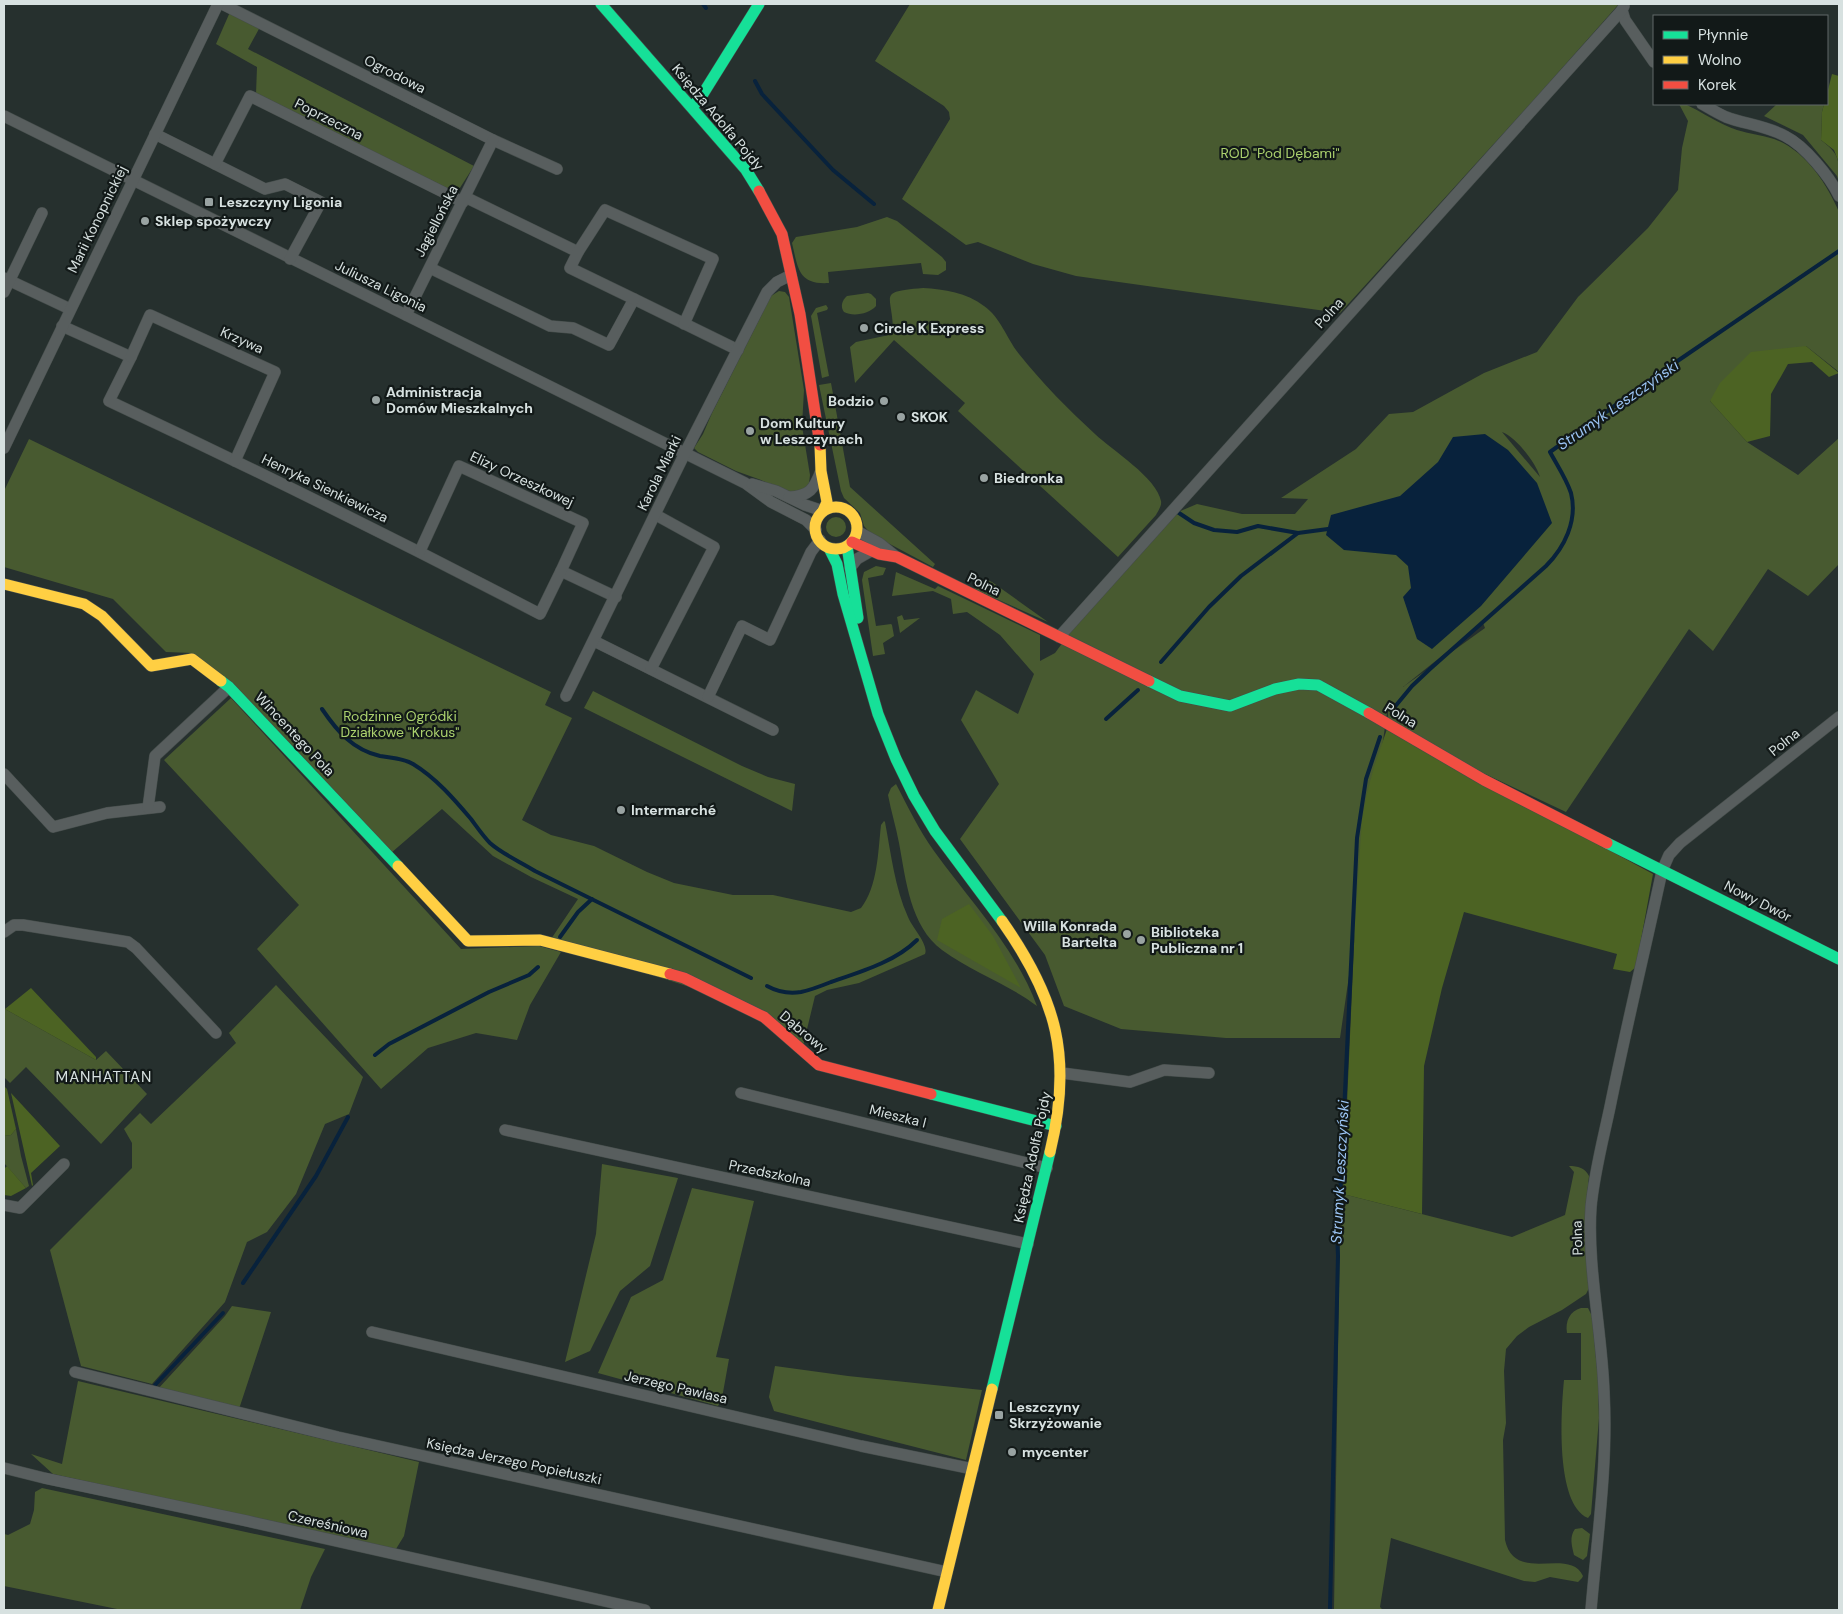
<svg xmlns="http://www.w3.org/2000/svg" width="1843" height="1614" font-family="'DM Sans',sans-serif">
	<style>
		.green { fill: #485a30; fill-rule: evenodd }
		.forest { fill: #4c6323 }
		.water { fill: #08223c }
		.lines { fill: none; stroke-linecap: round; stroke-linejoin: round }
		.stream { stroke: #08223c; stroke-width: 4 }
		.street-casing { stroke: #444c4a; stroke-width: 12 }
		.fast-casing { stroke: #444c4a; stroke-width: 12 }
		.slow-casing { stroke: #444c4a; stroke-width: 12 }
		.jam-casing { stroke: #444c4a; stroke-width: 12 }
		.street { stroke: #585e5e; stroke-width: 11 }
		.fast { stroke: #16e098; stroke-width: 11 }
		.slow { stroke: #ffcf43; stroke-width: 11 }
		.jam { stroke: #f24e42; stroke-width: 11 }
		.poi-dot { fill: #99a3a2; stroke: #121918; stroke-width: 2 }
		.labels { text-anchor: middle; stroke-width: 4.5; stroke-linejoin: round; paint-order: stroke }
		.street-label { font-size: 14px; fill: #d7e1e0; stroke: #121918 }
		.park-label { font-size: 14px; fill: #acd26e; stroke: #121918 }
		.poi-label { font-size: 14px; font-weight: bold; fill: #d7e1e0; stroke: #121918; text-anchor: start }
		.water-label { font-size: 15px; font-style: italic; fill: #9cc5f5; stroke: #121918 }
		.neighbourhood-label { font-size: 15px; letter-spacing: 1px; fill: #d7e1e0; stroke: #121918 }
	</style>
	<rect width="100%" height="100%" fill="#26302e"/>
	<g class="green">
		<polygon points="910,4 1619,4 1532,102 1340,313 1076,276 1033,264 978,242 966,245 902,199 950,119 949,112 944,106 875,61"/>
		<polygon points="230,12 260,27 248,49 474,166 456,194 256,94 257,67 216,44"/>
		<path d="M 1679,104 L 1685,104 C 1702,112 1719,124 1737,130 C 1749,134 1762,135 1774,139 C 1805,150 1827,184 1839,212 L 1839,372 L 1806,346 L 1710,401 L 1747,442 L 1798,475 L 1839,438 L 1839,564 L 1808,596 L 1768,569 L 1713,651 L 1689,629 L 1566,812 L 1483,773 L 1388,719 L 1388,706 L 1340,1038 L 1226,1038 L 1121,1029 L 1064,1006 L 1045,955 L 960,839 L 999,784 L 961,720 L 976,690 L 1018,714 L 1034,674 L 1000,635 L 967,612 L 953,614 L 951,599 L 933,591 L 892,596 L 896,572 L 935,589 L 938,586 L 1040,635 L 1040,661 L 1055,653 L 1091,604 L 1171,515 L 1197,504 L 1242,514 L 1295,514 L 1308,499 L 1281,498 L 1356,449 L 1389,414 L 1413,412 L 1484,373 L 1537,352 L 1578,297 L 1648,228 L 1678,190 L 1682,148 L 1688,121 ZM 1502,432 C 1516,437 1536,463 1540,477 ZM 1483,623 L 1485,628 L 1403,687 Z"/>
		<path d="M 1777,104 L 1824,104 L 1822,112 L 1821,140 C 1840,155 1839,159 1839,182 L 1837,176 L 1803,135 L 1764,116 Z"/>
		<path d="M 887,217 L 897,221 L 942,257 L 946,262 L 946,270 L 938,275 L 923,274 L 921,263 L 828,272 L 829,283 C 798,285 798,268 792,243 L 796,237 L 857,227 Z"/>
		<path d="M 923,288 C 944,289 967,293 984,306 C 1001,318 1007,339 1019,354 C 1042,383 1069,410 1095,434 C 1112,450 1157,478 1161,501 C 1162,506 1158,511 1156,515 L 1118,557 L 958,411 L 965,403 L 894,340 L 855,383 L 850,347 L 856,342 L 889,335 L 893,329 C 892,293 877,292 923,288 Z"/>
		<polygon points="779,291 785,292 789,297 804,390 802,426 810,475 809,484 804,491 787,492 761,480 736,471 698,452 694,448 703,434 712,413 771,296"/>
		<path d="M 868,293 L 871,294 L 876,299 L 876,306 C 869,314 853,317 844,312 C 840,307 842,300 847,296 Z"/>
		<polygon points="826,305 828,308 827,310 817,313 829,376 822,378 811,316 816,308"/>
		<polygon points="831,383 850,487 935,564 933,567 871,534 864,526 860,513 844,498 841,491 819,385"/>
		<path d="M 29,439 L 551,692 L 545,705 L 572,718 L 522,820 L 551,835 L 594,846 L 647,872 L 674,883 L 733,895 L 773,895 L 851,912 L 861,908 C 878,886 878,851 881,825 L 884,821 L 885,822 C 891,854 895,888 908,917 C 912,927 929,945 925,954 L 859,983 L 827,990 L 815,996 L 802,1050 L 743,1004 L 549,942 L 578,899 L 531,877 L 493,856 L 442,809 L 391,853 L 192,653 L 166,652 L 113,599 L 4,567 L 4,491 Z"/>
		<circle cx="836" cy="527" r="10"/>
		<polygon points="876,566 886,568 883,575 868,578 876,626 891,624 892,625 894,636 883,643 885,654 873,656 862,580 864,572"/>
		<polygon points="987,580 992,582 1048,622 974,589 978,583"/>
		<polygon points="902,615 904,620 920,618 900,633 897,617"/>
		<polygon points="593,691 742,766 768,777 795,784 792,811 584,708"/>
		<polygon points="231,698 461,949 539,946 561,952 530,1005 517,1040 476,1033 428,1048 381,1089 257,949 299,905 164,760"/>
		<path d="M 896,784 C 908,807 919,830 934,851 C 970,901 1015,947 1037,1006 C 1008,984 972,972 942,950 C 910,926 906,880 899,843 C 896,827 891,811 888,795 L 891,788 Z"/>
		<polygon points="276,985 363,1077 349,1114 325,1124 296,1194 267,1232 247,1242 225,1302 152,1384 81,1366 50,1250 132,1168 132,1143 124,1129 140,1113 151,1124 236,1043 229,1033"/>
		<polygon points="5,1009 96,1060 106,1051 147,1094 101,1144 26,1067 10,1083 4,1077"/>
		<polygon points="16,1129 21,1156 29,1186 26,1188 4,1163 4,1136 11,1135"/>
		<polygon points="602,1164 678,1178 650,1266 620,1291 590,1351 565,1362 596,1234"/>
		<path d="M 1569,1166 C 1578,1166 1585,1168 1589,1176 L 1585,1217 L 1589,1288 L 1586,1294 L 1562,1310 L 1529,1327 L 1517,1336 L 1506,1349 L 1504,1371 L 1506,1423 L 1503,1440 L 1505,1540 C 1515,1585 1569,1546 1583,1576 L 1582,1578 L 1578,1582 L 1550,1577 L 1535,1582 L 1524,1581 L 1391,1538 L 1380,1607 L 1383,1610 L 1334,1610 L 1340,1223 L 1343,1194 L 1512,1237 L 1565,1215 L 1574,1172 Z"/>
		<polygon points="692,1188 754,1201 716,1357 729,1359 722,1398 718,1406 598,1373 631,1297 663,1280"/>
		<polygon points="232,1306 271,1312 239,1409 157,1390 225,1316"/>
		<path d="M 1581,1308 L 1588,1308 L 1592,1316 L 1598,1379 L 1599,1418 L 1591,1514 L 1588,1518 C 1555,1504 1561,1411 1564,1380 L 1581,1380 L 1581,1333 L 1567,1333 C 1565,1321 1570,1311 1581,1308 Z"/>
		<polygon points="775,1366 848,1376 982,1390 966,1460 774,1411 769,1397"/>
		<polygon points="78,1381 419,1462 404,1536 396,1549 53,1474 31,1454 62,1464"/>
		<polygon points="42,1488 325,1549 311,1577 300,1610 122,1610 4,1586 4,1534 8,1535 30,1524 34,1510 35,1492"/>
		<path d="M 1582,1528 L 1590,1534 L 1587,1556 L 1583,1560 L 1574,1555 C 1572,1546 1569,1537 1575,1529 Z"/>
	</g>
	<g class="forest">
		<polygon points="1832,74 1839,76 1839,163 1834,150 1821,140 1822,112 1824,104 1827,104 1827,94"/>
		<polygon points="1806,346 1839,373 1829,377 1812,362 1788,364 1771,394 1770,436 1747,442 1710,401 1720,383 1751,352"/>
		<polygon points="1387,729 1653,874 1636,967 1630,972 1613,969 1617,954 1464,912 1442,988 1424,1066 1422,1214 1343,1194 1355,923 1362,820 1367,793 1374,767"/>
		<polygon points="969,904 993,936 1021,988 937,940 942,919"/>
		<polygon points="31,988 96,1057 96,1060 5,1009"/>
		<polygon points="4,1086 7,1089 16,1129 11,1135 4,1136"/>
		<polygon points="11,1093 60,1146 31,1173 33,1185 32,1186"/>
		<polygon points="7,1166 26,1188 11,1196 4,1195 4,1169"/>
	</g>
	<polygon class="water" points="1485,434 1508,450 1537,483 1552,523 1481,606 1432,649 1417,639 1403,597 1411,588 1408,566 1396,555 1344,550 1326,535 1331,515 1400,496 1438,462 1453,437"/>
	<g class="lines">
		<g class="stream">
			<polyline points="703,4 706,8"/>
			<polyline points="755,81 762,94 833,170 874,204"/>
			<polyline points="1176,511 1194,523 1214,530 1237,532 1258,526 1298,533 1328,529"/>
			<polyline points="1161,662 1209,607 1241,576 1298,533"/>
			<path d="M 322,709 C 337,731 353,750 380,756 C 391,758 403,758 413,764 C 436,778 454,799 471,819 C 477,827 483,836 490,843 C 502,854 521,862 535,871 L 751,978"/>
			<path d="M 1393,709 L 1412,686 L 1430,669 L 1546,566 C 1564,548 1578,521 1571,493 C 1566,478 1557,465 1550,452 L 1676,362 L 1839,251"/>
			<polyline points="1106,719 1138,690"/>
			<polyline points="560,937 578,912 592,899"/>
			<path d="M 767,986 C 778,992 789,994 801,992 C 811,990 821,986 831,982 C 860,972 895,962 917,940"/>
			<polyline points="375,1055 389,1044 489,992 529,975 538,967"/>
			<polyline points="243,1283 316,1176 348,1117"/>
			<polyline points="155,1385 223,1313"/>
			<polyline points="1330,1610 1338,1256 1337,1231 1340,1198 1357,838 1366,779 1380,737"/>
		</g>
		<defs>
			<g id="street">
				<polyline points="222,4 493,140 557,169"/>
				<polyline points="1624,6 1622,10 1625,20 1654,62"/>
				<path d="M 1702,104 C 1709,108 1717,113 1726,117 C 1745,124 1767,126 1785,136 C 1805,146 1830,177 1839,196"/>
				<polyline points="4,116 745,483 771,502 806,520 816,530"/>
				<polyline points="155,134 265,189 285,184 321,202 290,259"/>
				<polyline points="215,164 250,96 463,202"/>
				<polyline points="465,197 578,252"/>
				<polyline points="430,268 550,326 573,328 609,345 634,299 738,350"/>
				<polyline points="4,278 70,309"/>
				<polyline points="4,292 42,213"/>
				<polyline points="634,299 570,268 578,252 605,210 713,259 684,324"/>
				<polyline points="406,315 493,140"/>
				<path d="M 62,326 L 131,357 L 109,401 C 254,469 398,540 540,614 L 561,571 L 616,597"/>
				<polyline points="131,357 150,315 275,372 235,461"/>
				<polyline points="4,448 218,4"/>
				<polyline points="752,484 776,491 805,505 823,511"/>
				<path d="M 789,497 C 810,496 814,489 821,471"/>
				<polyline points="857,531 879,543 895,556"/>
				<polyline points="420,551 459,466 583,523 561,571"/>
				<polyline points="850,568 857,559 871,551"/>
				<polyline points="1059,637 1622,10"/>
				<polyline points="594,641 773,730"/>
				<polyline points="651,669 714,547 656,515"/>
				<polyline points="566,696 685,453 767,292 777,282 791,275"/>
				<polyline points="708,697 742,626 770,640 811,552 820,540"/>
				<polyline points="4,774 53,827 107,813 160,807"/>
				<polyline points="148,808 155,756 229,687"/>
				<polyline points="4,932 14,925 23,925 128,942 136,948 216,1033"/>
				<polyline points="1062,1073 1130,1082 1164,1070 1209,1073"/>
				<polyline points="741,1093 1047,1168"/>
				<polyline points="505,1130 1028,1244"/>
				<polyline points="4,1205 20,1208 64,1164"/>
				<polyline points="372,1332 861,1446 973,1469"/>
				<polyline points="75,1372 338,1437 947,1572"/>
				<polyline points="4,1468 44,1478 247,1521 645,1610"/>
				<path d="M 1591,1610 C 1597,1538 1608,1465 1604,1392 C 1602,1332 1587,1266 1591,1207 C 1594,1174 1603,1140 1610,1107 C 1626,1028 1645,950 1662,871 L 1669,855 L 1680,843 L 1839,717"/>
			</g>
			<g id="fast">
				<polyline points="601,4 746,170 759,191"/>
				<polyline points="692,107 701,97 759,4"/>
				<polyline points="847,546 858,618"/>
				<polyline points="829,548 837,564 843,594 878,714 896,759 914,796 935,831 1002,921"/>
				<polyline points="221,681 229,687 398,866"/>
				<polyline points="1149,681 1180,696 1230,706 1275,689 1299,684 1318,685 1369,713"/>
				<polyline points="1607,843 1839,959"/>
				<polyline points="931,1094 1056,1126"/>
				<polyline points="992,1389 1050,1152"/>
			</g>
			<g id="slow">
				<polyline points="820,445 821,471 827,502 823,511"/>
				<circle cx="836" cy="528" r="21"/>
				<polyline points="4,584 84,604 102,616 151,666 192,659 221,681"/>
				<polyline points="398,866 468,941 540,940 670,974"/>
				<path d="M 1002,921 C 1057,999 1073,1058 1050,1152"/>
				<polyline points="938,1610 992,1389"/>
			</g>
			<g id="jam">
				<polyline points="759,191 782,234 800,314 820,445"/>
				<polyline points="852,542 879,554 897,557 1149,681"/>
				<polyline points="1369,713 1484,780 1607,843"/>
				<polyline points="670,974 684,978 764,1017 819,1065 931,1094"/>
			</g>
		</defs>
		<use href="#street" class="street-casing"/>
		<use href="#fast" class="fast-casing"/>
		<use href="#slow" class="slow-casing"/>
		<use href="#jam" class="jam-casing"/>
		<use href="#street" class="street"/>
		<use href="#fast" class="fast"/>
		<use href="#slow" class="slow"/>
		<use href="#jam" class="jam"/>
	</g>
	<g class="poi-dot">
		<rect x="204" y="197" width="10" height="10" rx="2.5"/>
		<circle cx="145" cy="221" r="5"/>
		<circle cx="864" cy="328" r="5"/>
		<circle cx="376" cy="400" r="5"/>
		<circle cx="884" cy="401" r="5"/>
		<circle cx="901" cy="417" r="5"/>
		<circle cx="750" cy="431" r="5"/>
		<circle cx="984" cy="478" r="5"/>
		<circle cx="621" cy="810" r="5"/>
		<circle cx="1127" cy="934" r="5"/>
		<circle cx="1141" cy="940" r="5"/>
		<rect x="994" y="1410" width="10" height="10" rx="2.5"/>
		<circle cx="1012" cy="1452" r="5"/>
	</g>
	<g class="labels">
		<g class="street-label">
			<text transform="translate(395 74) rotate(27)" y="5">Ogrodowa</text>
			<text transform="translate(718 117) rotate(50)" y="5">Księdza Adolfa Pojdy</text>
			<text transform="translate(329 119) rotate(27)" y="5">Poprzeczna</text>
			<text transform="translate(97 219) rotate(-64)" y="5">Marii Konopnickiej</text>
			<text transform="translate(436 221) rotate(-63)" y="5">Jagiellońska</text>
			<text transform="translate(381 286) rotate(26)" y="5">Juliusza Ligonia</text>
			<text transform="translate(1329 313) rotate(-48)" y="5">Polna</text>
			<text transform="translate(242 340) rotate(24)" y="5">Krzywa</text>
			<text transform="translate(659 473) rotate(-64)" y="5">Karola Miarki</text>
			<text transform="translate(522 479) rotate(25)" y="5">Elizy Orzeszkowej</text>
			<text transform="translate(325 488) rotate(26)" y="5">Henryka Sienkiewicza</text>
			<text transform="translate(984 584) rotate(26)" y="5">Polna</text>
			<text transform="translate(1401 715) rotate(31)" y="5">Polna</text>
			<text transform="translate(295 734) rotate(47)" y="5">Wincentego Pola</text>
			<text transform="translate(1784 742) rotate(-39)" y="5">Polna</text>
			<text transform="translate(1758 901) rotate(27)" y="5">Nowy Dwór</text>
			<text transform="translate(804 1032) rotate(40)" y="5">Dąbrowy</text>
			<text transform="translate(898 1116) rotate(14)" y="5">Mieszka I</text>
			<text transform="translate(1032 1157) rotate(-78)" y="5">Księdza Adolfa Pojdy</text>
			<text transform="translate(770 1173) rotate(12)" y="5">Przedszkolna</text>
			<text transform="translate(1577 1238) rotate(-92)" y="5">Polna</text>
			<text transform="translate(676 1387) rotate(13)" y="5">Jerzego Pawlasa</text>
			<text transform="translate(514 1461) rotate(12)" y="5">Księdza Jerzego Popiełuszki</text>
			<text transform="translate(328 1524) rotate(13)" y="5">Czereśniowa</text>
		</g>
		<g class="park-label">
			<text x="1280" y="158">ROD "Pod Dębami"</text>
			<text x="400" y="721">Rodzinne Ogródki<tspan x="400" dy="16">Działkowe "Krokus"</tspan></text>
		</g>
		<g class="poi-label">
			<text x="219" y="207">Leszczyny Ligonia</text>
			<text x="155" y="226">Sklep spożywczy</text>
			<text x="874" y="333">Circle K Express</text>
			<text x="386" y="397">Administracja<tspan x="386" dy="16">Domów Mieszkalnych</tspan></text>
			<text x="874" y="406" text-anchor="end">Bodzio</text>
			<text x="911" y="422">SKOK</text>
			<text x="760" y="428">Dom Kultury<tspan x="760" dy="16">w Leszczynach</tspan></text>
			<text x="994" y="483">Biedronka</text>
			<text x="631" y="815">Intermarché</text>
			<text x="1117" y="931" text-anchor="end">Willa Konrada<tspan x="1117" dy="16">Bartelta</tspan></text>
			<text x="1151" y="937">Biblioteka<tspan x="1151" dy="16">Publiczna nr 1</tspan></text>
			<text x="1009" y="1412">Leszczyny<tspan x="1009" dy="16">Skrzyżowanie</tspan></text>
			<text x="1022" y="1457">mycenter</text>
		</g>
		<g class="water-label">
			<text transform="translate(1618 405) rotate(-35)" y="5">Strumyk Leszczyński</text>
			<text transform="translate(1340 1172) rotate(-87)" y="5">Strumyk Leszczyński</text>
		</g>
		<g class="neighbourhood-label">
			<text x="104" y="1082">MANHATTAN</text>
		</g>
	</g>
	<rect width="1843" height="1614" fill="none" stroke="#d7e1e0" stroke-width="10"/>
	<rect x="1653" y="15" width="175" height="90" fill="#121918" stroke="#616968"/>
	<rect x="1663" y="31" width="25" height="8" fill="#16e098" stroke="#616968"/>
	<text x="1698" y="40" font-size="15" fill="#d7e1e0">Płynnie</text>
	<rect x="1663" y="56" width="25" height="8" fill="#ffcf43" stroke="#616968"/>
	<text x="1698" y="65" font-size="15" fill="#d7e1e0">Wolno</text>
	<rect x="1663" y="81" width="25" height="8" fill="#f24e42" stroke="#616968"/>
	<text x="1698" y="90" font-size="15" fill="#d7e1e0">Korek</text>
</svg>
